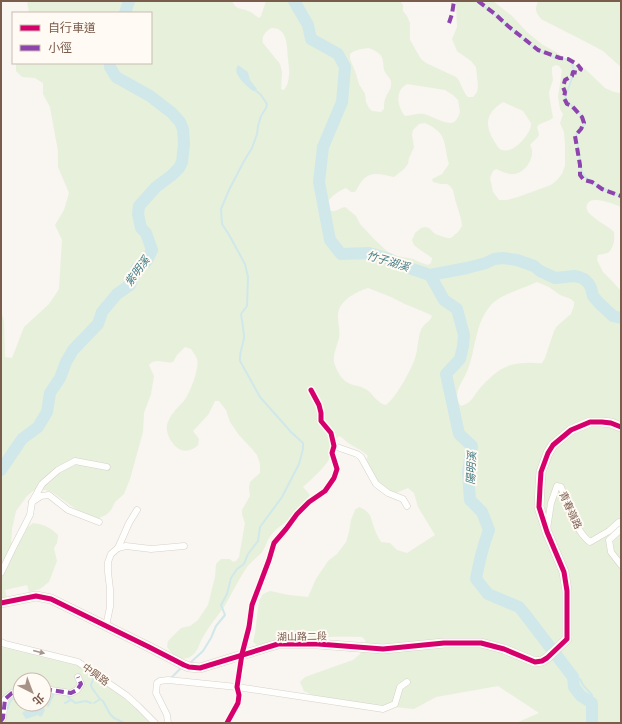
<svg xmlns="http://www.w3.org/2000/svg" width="622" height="724" font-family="Mulish,'Noto Sans TC',sans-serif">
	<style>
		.green { fill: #e7f0db; fill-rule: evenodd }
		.water { fill: #d0e8ea }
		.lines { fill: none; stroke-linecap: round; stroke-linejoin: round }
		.stream { stroke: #d0e8ea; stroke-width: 2 }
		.river { stroke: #d0e8ea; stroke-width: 12 }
		.street-casing { stroke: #d7d1cb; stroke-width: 7 }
		.secondary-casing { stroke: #d9d2cb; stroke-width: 10 }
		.street { stroke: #fefefd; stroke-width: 6 }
		.secondary { stroke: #fefefd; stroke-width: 9 }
		.quiet { stroke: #8e44ad; stroke-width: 4; stroke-dasharray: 8 4; stroke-linecap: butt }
		.cycleway-casing { stroke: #fffaf3; stroke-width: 8 }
		.cycleway { stroke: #d6006c; stroke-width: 5 }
		.oneway { fill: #a8958b }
		.labels { text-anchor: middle; stroke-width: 4; stroke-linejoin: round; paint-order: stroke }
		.street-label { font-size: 10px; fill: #7a5c4d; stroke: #fffaf3 }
		.water-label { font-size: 11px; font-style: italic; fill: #437c86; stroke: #fffaf3 }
	</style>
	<rect width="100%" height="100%" fill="#f9f5f0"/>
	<g class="green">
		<path d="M 27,1 L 232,1 C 237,11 240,7 248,11 C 252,12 255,16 259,18 L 261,16 L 266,1 L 400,1 L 403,5 L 403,11 L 407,16 L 410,23 L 410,40 L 421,59 L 426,63 L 456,77 C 462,83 462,91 468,97 L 473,97 L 477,92 L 478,86 L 476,67 L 471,61 L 457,51 L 452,39 L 457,27 L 456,4 L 454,1 L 493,1 L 512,16 L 528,33 L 543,45 L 556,52 L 571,63 L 583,67 L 605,88 L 614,92 L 621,93 L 621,207 C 614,204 590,194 587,205 C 586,208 587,211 589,213 C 596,221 607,225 614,232 C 615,238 614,247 609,252 C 606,254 601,254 598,255 L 597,260 L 603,272 L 612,281 L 621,291 L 621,723 L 516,723 L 539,713 L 498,686 L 436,697 L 414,709 L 374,705 L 312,695 L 304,691 L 300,682 L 305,677 L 353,660 L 360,654 L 366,644 L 365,640 L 362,637 C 327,636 292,638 257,645 L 253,642 L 255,633 L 259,601 L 263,594 L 270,591 L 289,595 L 308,597 L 316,579 L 328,561 L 337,554 L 346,542 L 349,532 L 351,520 L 355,510 L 359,507 C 373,513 370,518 375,530 C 376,534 379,538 381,542 L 390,543 L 397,550 L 407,553 L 435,535 L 418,507 L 414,493 L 408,488 L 396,493 L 388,490 L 379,484 L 366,460 L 368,456 C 361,449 355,448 347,442 C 344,440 344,438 339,436 C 331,442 332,451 329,459 C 327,465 309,482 303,487 L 310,495 C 303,503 296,513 288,520 C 283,525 276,528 272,534 C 267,539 266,547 262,552 C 257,558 251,561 247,567 C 238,580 232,594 224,607 C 217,617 209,626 203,637 C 198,645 199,651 190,657 C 181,662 173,655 167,647 L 168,641 L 181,628 L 190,626 L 198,620 L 208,605 L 215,577 L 216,564 L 221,559 L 230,559 L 233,562 L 236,561 L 239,557 L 245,523 L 242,514 L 242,510 L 250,496 L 249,487 L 250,482 L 260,473 L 260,464 L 257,455 L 252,449 L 239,435 L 230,422 L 226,410 L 219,401 L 215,401 L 208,415 L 193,431 L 199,439 L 198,445 C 196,447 193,449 190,450 C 177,455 165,436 167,425 C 169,416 177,408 183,402 C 189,396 200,368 197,359 C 196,356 193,352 191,349 L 185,347 L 177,355 L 173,362 C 164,364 156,357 149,365 L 154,376 L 151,394 L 144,413 L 143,432 L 130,479 L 124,494 L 115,502 L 111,510 L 106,515 L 99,518 L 92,516 L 77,510 L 52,492 L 45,490 L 33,491 L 27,496 L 16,511 L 12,529 L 11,542 L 18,545 L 28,527 L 33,523 C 43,524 50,527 58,535 L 57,543 L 54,548 L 57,561 L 49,582 L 40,589 L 29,592 L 27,585 L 5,590 L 7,598 L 1,598 L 1,311 L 4,321 L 5,357 L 12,358 L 24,327 L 49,304 L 59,289 L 62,240 L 55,225 L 64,210 L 69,193 L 58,167 L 58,151 L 50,107 L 43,94 L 43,83 L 35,78 L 22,77 L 16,71 L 16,63 L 151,63 L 151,13 L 29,13 ZM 272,28 C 288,28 287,47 288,59 C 289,66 290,74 288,81 C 288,84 286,87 284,90 L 281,89 L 282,72 L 280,64 L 263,43 C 261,37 266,30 272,28 ZM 369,48 C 376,51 383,54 383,62 C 384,66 383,69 385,72 C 388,77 392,79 391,85 C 391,90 387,93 386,97 C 384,100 384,105 384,109 L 381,112 L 372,111 L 369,108 L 366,102 L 365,94 L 359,84 L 355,71 L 350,59 L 350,54 C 356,49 362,49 369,48 ZM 556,65 L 559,66 L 562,70 L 561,78 L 558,96 L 560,109 L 563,114 L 560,123 L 564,132 L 565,144 L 565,166 L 562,174 L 557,180 L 551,185 L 518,197 L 507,200 L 499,200 L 493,192 L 490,178 L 493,171 L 496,169 C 501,171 508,175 514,174 C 524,173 533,161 532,151 C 532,149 531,147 530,145 C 533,141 537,139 539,135 L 537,127 C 540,122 548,122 553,118 L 550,101 L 549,92 L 553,80 L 552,73 L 552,67 ZM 407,84 L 445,90 L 453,95 L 458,100 L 460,112 C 459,115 457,120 454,122 C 448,126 431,116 424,114 C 417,113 412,116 405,116 C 400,110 396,99 400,91 C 401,88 404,86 407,84 ZM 503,102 L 523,111 L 531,123 C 531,125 531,127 530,129 C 527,137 513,154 502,150 C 498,149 497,145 494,141 C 484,124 486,113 503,102 ZM 425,123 C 449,134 443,144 449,164 L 442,174 L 432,179 L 433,182 L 441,184 L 447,184 L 450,186 L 453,190 L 455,199 L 461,219 L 462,226 L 458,232 L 451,238 L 447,238 L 435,234 L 429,228 L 425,227 L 421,228 L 415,233 L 412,240 L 414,245 L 419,249 L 432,258 L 431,263 L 428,265 L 419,262 L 413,259 L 397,256 L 388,252 L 375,240 L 360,224 L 356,216 L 345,207 C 340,208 336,212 331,211 L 328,208 L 326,203 C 332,196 338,191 346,188 L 351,192 L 355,192 C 358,188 359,184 362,181 C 371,170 382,175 394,177 L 404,169 L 408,164 L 409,158 L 414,147 L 412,135 L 413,130 L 419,124 ZM 537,282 L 549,287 L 560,295 L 571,299 L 574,302 L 574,306 L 571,314 L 557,326 L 554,331 L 545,358 L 542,363 C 537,364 532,362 527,363 C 521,363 513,364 508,366 C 498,370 488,379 481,387 C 474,394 473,403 461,406 C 458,403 457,399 457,395 C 458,385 465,378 468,369 C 476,348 475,323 491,305 C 500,295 524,288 537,282 ZM 368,288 L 391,297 L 405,304 L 429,314 L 432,316 C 430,322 423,324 421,330 C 418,338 418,346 416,355 C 413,367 396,398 386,405 C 378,404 373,394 367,390 C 359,384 349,387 342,378 C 339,374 335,367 334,362 C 333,354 337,346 339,338 C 341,328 335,317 340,307 C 345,298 358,291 368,288 Z"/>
		<path d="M 538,1 L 621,1 L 621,67 L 603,51 L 586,42 L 541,19 C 535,11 535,10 538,1 Z"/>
		<path d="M 1,647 L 79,666 L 133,705 L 151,723 L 1,723 ZM 20,680 L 44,680 L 44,704 L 20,704 Z"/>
	</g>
	<g class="water">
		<path d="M 238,65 L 248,72 L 250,80 L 257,89 L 253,91 C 247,86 231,74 238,65 Z"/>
		<polygon points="36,707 44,708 45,710 42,716 40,717 38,715 26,719 22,713 27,709"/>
	</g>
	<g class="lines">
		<g class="stream">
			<polyline points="476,1 492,12 508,26 537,50 559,59 568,59 572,64 574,71"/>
			<path d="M 573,75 L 565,98 C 569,105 576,108 581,115 C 583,117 584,121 585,124 L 576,135 L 582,173 C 590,184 608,191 621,196"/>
			<path d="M 190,663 L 203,651 L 211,638 L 216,626 L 225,615 L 221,605 L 227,594 L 231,578 L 237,569 L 244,564 L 248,554 L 258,541 L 260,527 L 282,497 L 299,464 L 303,449 L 303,443 L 291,432 L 260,397 L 240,361 C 239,352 243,346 244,338 C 244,330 242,322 241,314 L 247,306 L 248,277 L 245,264 L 228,233 L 222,224 L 221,209 L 229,190 L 244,161 L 252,148 L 257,134 L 258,126 L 261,116 L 266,108 L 267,104 L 261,95 L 255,90"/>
			<polyline points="573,677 580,679 583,685 592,695 592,703"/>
			<polyline points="93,679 91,685 92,688 100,699 103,701 110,714 114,718 124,723"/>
			<polyline points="170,679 180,669"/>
			<polyline points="44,693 51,693"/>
			<polyline points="66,695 75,703 86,701 91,703"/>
			<polyline points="65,703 71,700"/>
			<polyline points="94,703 100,699"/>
			<polyline points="48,706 54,693"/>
			<path d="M 8,708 C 10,700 12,698 20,695"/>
		</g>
		<g class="river">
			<polyline points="294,1 308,25 311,39 338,54 345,67 342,102 323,147 319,182 330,240 341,254 369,253 386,258 409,268 430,275 467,268 486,263 494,259 503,258 517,260 534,266 540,271 555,278 574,276 579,277 584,279 589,284 591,288 593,296 599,303 613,316 621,318"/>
			<polyline points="125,13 129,1"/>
			<path d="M 430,275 L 444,300 L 457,309 L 464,335 L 463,346 L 460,359 L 446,374 L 459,434 L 472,446 L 468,472 L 470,500 L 482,512 L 489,530 C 483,546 479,562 476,579 L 488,594 L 519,607 L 524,613 L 573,677 L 574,687 L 581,696 L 592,703 L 592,723"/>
			<polyline points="1,470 22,439 38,427 47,412 50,393 60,378 66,362 73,350 98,324 102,312 117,294 130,285 137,268 146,262 152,250 146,233 141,228 138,214 139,206 156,187 172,175 179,168 182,162 184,144 183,129 180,122 172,113 150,96 116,77 110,67 110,63"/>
		</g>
		<defs>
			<g id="street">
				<polyline points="334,446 357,454 361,457 376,484 388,493 403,499 407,506"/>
				<polyline points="32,502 41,496 49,495 68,510 99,522"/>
				<path d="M 547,529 L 551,503 L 557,486 L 561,487 C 568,505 575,531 590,542 L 609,531 L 619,522 L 621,523"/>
				<polyline points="621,529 609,540 611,552 621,565"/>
				<polyline points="118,548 129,523 137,510"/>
				<polyline points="1,573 12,550 30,515 32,502 42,484 58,470 75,461 107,467"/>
				<polyline points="106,626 110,607 110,589 108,572 108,562 111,554 118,548 126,546 151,549 184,546"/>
				<polyline points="1,642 5,644 78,662 127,696 138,706 155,723"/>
				<polyline points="44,689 71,693 77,690 81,684 78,677"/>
				<polyline points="1,721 3,718 5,699 12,693 20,691"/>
				<polyline points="168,723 167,715 156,693 157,683 160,681 168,680 237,687 383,709 395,704 400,687 407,682"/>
				<polyline points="227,723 238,703 239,695 237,687 242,654 249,627 252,605 269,560 274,543 286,529 297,514 309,502 325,491 334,478 337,469 332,453 334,446 331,433 321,421 321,413 319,405 311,390"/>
			</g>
			<polyline id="secondary" points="1,603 36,596 51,599 149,647 184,665 189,667 200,668 278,644 318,644 383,649 444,643 481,643 504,649 535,662 542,661 547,658 567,639 567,591 564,572 547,532 539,507 540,487 541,472 548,453 553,445 571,430 590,422 602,422 611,423 621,427"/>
		</defs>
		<use href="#street" class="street-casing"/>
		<use href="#secondary" class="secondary-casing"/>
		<use href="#street" class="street"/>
		<use href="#secondary" class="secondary"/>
		<g class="quiet">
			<polyline points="478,1 495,14 508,26 538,50 560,58 568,59 577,64 581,69 578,73 573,72 572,76 565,80 563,87 565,92 564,98 567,104 572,106 582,117 584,123 581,129 575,136 580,165 580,175 584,180 592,182 602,189 621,196"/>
			<polyline points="449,23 452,14 454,1"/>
			<polyline points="44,689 71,693 77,690 81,684 78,677"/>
			<polyline points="1,721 3,718 5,699 12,693 20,691"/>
		</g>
		<defs>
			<g id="cycleway">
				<polyline points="1,603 36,596 51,599 149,647 184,665 189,667 200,668 278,644 318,644 383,649 444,643 481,643 504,649 535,662 542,661 547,658 567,639 567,591 564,572 547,532 539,507 540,487 541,472 548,453 553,445 571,430 590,422 602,422 611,423 621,427"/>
				<polyline points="227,723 238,703 239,695 237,687 242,654 249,627 252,605 269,560 274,543 286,529 297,514 309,502 325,491 334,478 337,469 332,453 334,446 331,433 321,421 321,413 319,405 311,390"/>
			</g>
		</defs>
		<use href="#cycleway" class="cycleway-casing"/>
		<use href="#cycleway" class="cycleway"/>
	</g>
	<defs><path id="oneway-solid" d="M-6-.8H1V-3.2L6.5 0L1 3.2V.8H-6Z"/></defs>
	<use class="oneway" href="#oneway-solid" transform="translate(39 652) rotate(14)"/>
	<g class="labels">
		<g class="street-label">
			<text transform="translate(571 510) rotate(65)" y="4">青春嶺路</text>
			<text transform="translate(302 636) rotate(-1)" y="4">湖山路二段</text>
			<text transform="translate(96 674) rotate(36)" y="4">中興路</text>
		</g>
		<g class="water-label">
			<text transform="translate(388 261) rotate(17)" y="4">竹子湖溪</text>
			<text transform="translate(137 271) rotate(-54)" y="4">紫明溪</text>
			<text transform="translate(471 468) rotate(-87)" y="4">陽明溪</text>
		</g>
	</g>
	<rect width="622" height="724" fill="none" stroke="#7a5c4d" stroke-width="4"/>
	<rect x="12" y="12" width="140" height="52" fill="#fffaf3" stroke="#cabbb1"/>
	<rect x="20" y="25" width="20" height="6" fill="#d6006c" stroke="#cabbb1"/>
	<text x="48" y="32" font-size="12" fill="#7a5c4d">自行車道</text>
	<rect x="20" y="45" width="20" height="6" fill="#8e44ad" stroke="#cabbb1"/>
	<text x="48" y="52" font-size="12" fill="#7a5c4d">小徑</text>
	<g transform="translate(32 692) rotate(138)"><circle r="19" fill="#fffaf3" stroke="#cabbb1"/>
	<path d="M0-3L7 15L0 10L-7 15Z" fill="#a69286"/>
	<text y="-6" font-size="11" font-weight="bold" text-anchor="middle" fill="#7a5c4d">北</text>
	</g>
</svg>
